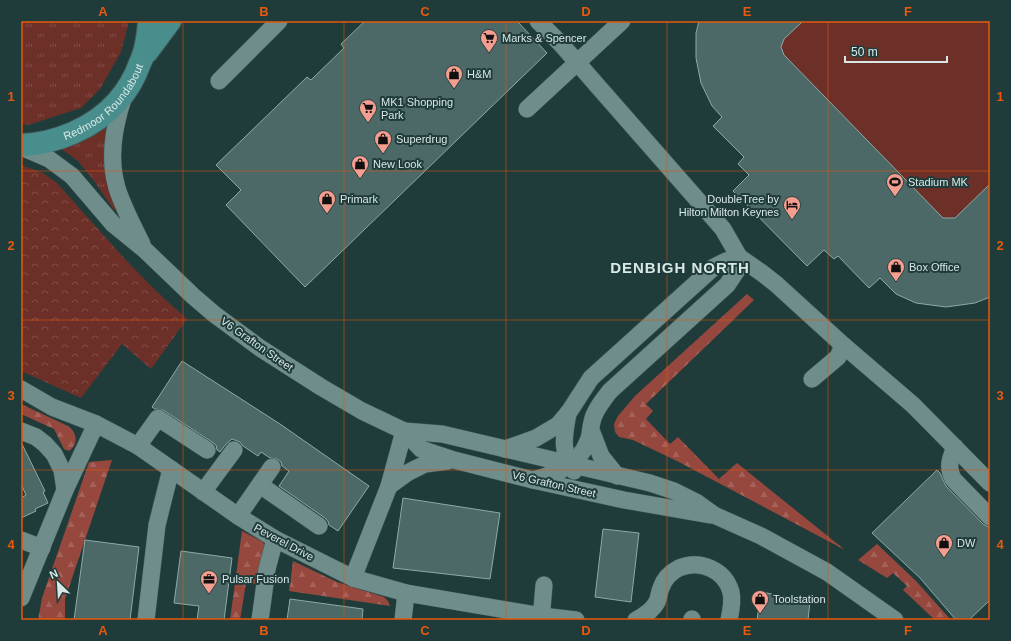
<svg xmlns="http://www.w3.org/2000/svg" width="1011" height="641" font-family="Arial,sans-serif">
	<style>
		.grass { fill: url(#grass-tufts) }
		.forest { fill: url(#forest-firs) }
		.park { fill: url(#park-crowns) }
		.garden { fill: #6d3029 }
		.building { fill: #4c6867; stroke: #8baaa8 }
		.lines { fill: none; stroke-linecap: round; stroke-linejoin: round }
		.minor-casing { stroke: #405958; stroke-width: 18 }
		.highway-casing { stroke: #405958; stroke-width: 24 }
		.minor { stroke: #6f8d8b; stroke-width: 17 }
		.highway { stroke: #488e8c; stroke-width: 22 }
		.grid { fill: none; stroke: #e8590c; stroke-width: 1; stroke-opacity: 0.55 }
		.labels { text-anchor: middle; stroke-width: 4; stroke-linejoin: round; paint-order: stroke }
		.poi-label { font-size: 11px; fill: #d8e8e7; stroke: #1f3b3a; text-anchor: start }
		.street-label { font-size: 11px; fill: #d8e8e7; stroke: #1f3b3a }
		.district-label { font-size: 15px; font-weight: bold; letter-spacing: 1px; fill: #d8e8e7; stroke: #1f3b3a }
		.neatline { fill: none; stroke: #e8590c; stroke-width: 1.5 }
		.grid-label { font-size: 13px; text-anchor: middle; font-weight: bold; fill: #e8590c }
	</style>
	<defs>
		<pattern id="grass-tufts" width="24" height="20" patternUnits="userSpaceOnUse"><rect width="24" height="20" fill="#6d3029"/><path d="M3 7l-1-3M5 7V3M7 7l1-3M15 17l-1-3M17 17v-4M19 17l1-3" fill="none" stroke="#814e48"/></pattern>
		<pattern id="forest-firs" width="22" height="20" patternUnits="userSpaceOnUse"><rect width="22" height="20" fill="#97483e"/><path d="M5 1l3.5 6h-7zM16 11l3.5 6h-7z" fill="#a5625a"/></pattern>
		<pattern id="park-crowns" width="20" height="18" patternUnits="userSpaceOnUse"><rect width="20" height="18" fill="#6d3029"/><path d="M2 6a3 3 0 1 1 6 0M12 15a3 3 0 1 1 6 0" fill="none" stroke="#814e48"/></pattern>
	</defs>
	<rect width="100%" height="100%" fill="#1f3b3a"/>
	<g class="grass">
		<polygon points="21,21 129,21 121,52 100,89 81,108 28,125 21,124"/>
		<path d="M 106,124 C 109,132 105,141 104,149 C 103,170 112,192 118,211 L 114,210 L 94,181 L 78,161 L 60,148 Z"/>
	</g>
	<g class="forest">
		<polygon points="747,294 754,300 646,404 653,411 646,419 670,444 678,437 719,479 737,463 845,550 677,461 633,440 619,437 615,432 614,424 618,416 635,396"/>
		<path d="M 21,404 L 68,426 C 77,432 79,444 69,451 L 64,449 L 54,429 L 21,414 Z"/>
		<polygon points="112,460 65,599 65,620 38,620 42,598 89,462"/>
		<path d="M 242,531 L 263,542 C 268,550 261,574 259,584 L 246,583 L 240,620 L 230,620 Z"/>
		<polygon points="877,544 916,581 951,620 935,620 903,590 907,586 893,573 887,578 858,560"/>
		<polygon points="293,561 337,582 384,597 388,601 390,606 289,591"/>
	</g>
	<polygon class="park" points="21,165 43,173 57,183 123,257 154,289 187,319 151,369 122,344 81,398 21,371"/>
	<path class="garden" d="M 699,21 L 990,21 L 990,297 L 975,303 L 946,307 L 916,303 L 880,278 L 712,106 C 709,98 704,91 701,83 C 695,63 694,41 699,21 Z"/>
	<g class="building">
		<polygon points="365,21 517,21 547,53 305,287 226,205 241,190 216,165 307,77 311,80 344,48 341,44"/>
		<polygon points="699,21 803,21 784,39 781,47 784,55 943,218 955,218 990,184 990,297 975,303 946,307 916,303 896,294 880,278 869,288 838,256 834,259 824,250 807,266 733,191 749,175 738,164 744,157 713,126 722,117 712,106 701,83 696,58 696,33"/>
		<polygon points="182,361 280,424 369,486 338,531 329,525 328,521 325,518 279,486 289,471 282,466 281,462 277,459 270,458 261,452 258,456 243,446 240,442 232,439 226,444 220,452 217,450 216,445 212,442 163,410 155,409 152,407"/>
		<polygon points="21,442 45,491 43,492 48,503 35,509 36,511 21,518 21,498 26,495 21,484"/>
		<polygon points="937,470 940,473 946,486 983,524 990,528 990,600 969,620 956,620 920,578 872,533"/>
		<polygon points="403,498 500,513 490,579 393,568"/>
		<polygon points="603,529 639,533 631,602 595,597"/>
		<polygon points="85,540 139,547 130,620 74,620"/>
		<polygon points="181,551 232,558 224,620 197,620 199,606 174,603"/>
		<polygon points="761,592 810,601 808,620 757,620"/>
		<polygon points="290,599 363,609 362,620 287,620"/>
	</g>
	<g class="lines">
		<defs>
			<g id="minor">
				<polyline points="219,81 279,21"/>
				<path d="M 124,96 C 114,125 108,158 117,188 C 123,207 133,226 142,244"/>
				<polyline points="527,109 622,21"/>
				<polyline points="21,147 49,159 72,176 113,224 145,250 193,296 214,314 260,348 321,387 362,411 404,431 442,434 650,483 674,491 696,502 714,515 761,536 827,572 895,620"/>
				<polyline points="812,379 838,357 843,345"/>
				<polyline points="21,389 52,407 96,424 138,446 238,516 275,539 353,578 406,593 542,616 576,620"/>
				<path d="M 568,413 C 564,437 560,449 574,471"/>
				<polyline points="591,430 601,456 617,476"/>
				<polyline points="21,431 36,437 45,444 54,454 62,470 65,490"/>
				<polyline points="404,431 421,449 454,460 533,480 624,500 710,515"/>
				<polyline points="138,446 158,418 207,450"/>
				<path d="M 955,447 C 950,459 947,467 953,479 L 990,517"/>
				<polyline points="505,449 536,438 558,425 569,412 591,378 714,267 726,261 739,257 762,273 776,284 843,345 913,405 990,483"/>
				<path d="M 533,480 C 557,474 579,465 588,441 C 591,435 590,429 592,422 C 594,411 603,400 610,391 L 727,285 L 739,267 L 739,257 L 723,229 L 602,91 L 561,44 L 538,21"/>
				<polyline points="260,485 319,526"/>
				<polyline points="389,486 407,473 425,464 448,461"/>
				<polyline points="203,492 234,450"/>
				<polyline points="238,516 272,467"/>
				<polyline points="21,540 42,548"/>
				<polyline points="353,578 389,486 404,431"/>
				<polyline points="21,598 65,490 96,424"/>
				<polyline points="146,620 157,525 171,469"/>
				<polyline points="260,620 267,569 275,539"/>
				<polyline points="403,620 406,593"/>
				<polyline points="541,620 544,585"/>
				<path d="M 636,620 C 644,616 652,611 657,602 C 659,598 659,592 661,588 C 664,579 671,572 679,568 C 700,559 725,570 731,592 C 733,601 731,611 729,620"/>
				<polyline points="692,620 692,619"/>
			</g>
			<g id="highway">
				<polyline points="147,52 170,21"/>
				<path id="s1" d="M 21,145 C 55,144 94,128 117,102 C 127,91 135,77 140,63 C 146,51 148,34 149,21"/>
			</g>
		</defs>
		<use href="#minor" class="minor-casing"/>
		<use href="#highway" class="highway-casing"/>
		<use href="#minor" class="minor"/>
		<use href="#highway" class="highway"/>
	</g>
	<path class="grid" d="M 183,21 L 183,620M 344,21 L 344,620M 506,21 L 506,620M 667,21 L 667,620M 828,21 L 828,620M 21,171 L 990,171M 21,320 L 990,320M 21,470 L 990,470"/>
	<defs>
		<symbol id="supermarket-pin" viewBox="-11 -11 22 30"><path d="M0 17L-7.5 6A9.5 9.5 0 1 1 7.5 6Z" fill="#f59d8f" stroke="#1f3b3a"/><path d="M-6-5.5h2.5l.6 2H6L4.5 2H-2.5L-4.4-4H-6ZM-1.5 3.2a1.3 1.3 0 1 0 .1 0ZM3 3.2a1.3 1.3 0 1 0 .1 0Z" fill="#111"/></symbol>
		<symbol id="shop-pin" viewBox="-11 -11 22 30"><path d="M0 17L-7.5 6A9.5 9.5 0 1 1 7.5 6Z" fill="#f59d8f" stroke="#1f3b3a"/><path d="M-5-2.5h2.3a2.7 3.5 0 0 1 5.4 0H5L5.5 6h-11ZM-1.5-2.5h3a1.5 2.3 0 0 0-3 0Z" fill="#111"/></symbol>
		<symbol id="stadium-pin" viewBox="-11 -11 22 30"><path d="M0 17L-7.5 6A9.5 9.5 0 1 1 7.5 6Z" fill="#f59d8f" stroke="#1f3b3a"/><path d="M0-5a6.5 5 0 1 0 0 10a6.5 5 0 1 0 0-10ZM-3.5-1.8h7v3.6h-7Z" fill="#111"/></symbol>
		<symbol id="hotel-pin" viewBox="-11 -11 22 30"><path d="M0 17L-7.5 6A9.5 9.5 0 1 1 7.5 6Z" fill="#f59d8f" stroke="#1f3b3a"/><path d="M-6-4.5h1.5V1H6V5H4.5V3h-9V5H-6ZM-4 0a1.8 1.8 0 1 1 3.6 0ZM.5 0V-2.5h3Q6-2.5 6 0Z" fill="#111"/></symbol>
		<symbol id="office-pin" viewBox="-11 -11 22 30"><path d="M0 17L-7.5 6A9.5 9.5 0 1 1 7.5 6Z" fill="#f59d8f" stroke="#1f3b3a"/><path d="M-6-3h4V-5.5h4V-3h4V5H-6ZM-1-4.5V-3h2v-1.5ZM-6 0V1H6V0Z" fill="#111"/></symbol>
	</defs>
	<g fill-rule="evenodd">
		<use href="#supermarket-pin" x="479" y="28" width="20" height="27"/>
		<use href="#shop-pin" x="444" y="64" width="20" height="27"/>
		<use href="#supermarket-pin" x="358" y="98" width="20" height="27"/>
		<use href="#shop-pin" x="373" y="129" width="20" height="27"/>
		<use href="#shop-pin" x="350" y="154" width="20" height="27"/>
		<use href="#stadium-pin" x="885" y="172" width="20" height="27"/>
		<use href="#shop-pin" x="317" y="189" width="20" height="27"/>
		<use href="#hotel-pin" x="782" y="195" width="20" height="27"/>
		<use href="#shop-pin" x="886" y="257" width="20" height="27"/>
		<use href="#shop-pin" x="934" y="533" width="20" height="27"/>
		<use href="#office-pin" x="199" y="569" width="20" height="27"/>
		<use href="#shop-pin" x="750" y="589" width="20" height="27"/>
	</g>
	<g class="labels">
		<g class="poi-label">
			<text x="502" y="42">Marks &amp; Spencer</text>
			<text x="467" y="78">H&amp;M</text>
			<text x="381" y="106">MK1 Shopping<tspan x="381" dy="13">Park</tspan></text>
			<text x="396" y="143">Superdrug</text>
			<text x="373" y="168">New Look</text>
			<text x="908" y="186">Stadium MK</text>
			<text x="340" y="203">Primark</text>
			<text x="779" y="203" text-anchor="end">DoubleTree by<tspan x="779" dy="13">Hilton Milton Keynes</tspan></text>
			<text x="909" y="271">Box Office</text>
			<text x="957" y="547">DW</text>
			<text x="222" y="583">Pulsar Fusion</text>
			<text x="773" y="603">Toolstation</text>
		</g>
		<g class="street-label">
			<text dy="4" stroke="none"><textPath href="#s1" startOffset="98">Redmoor Roundabout</textPath></text>
			<text transform="translate(257 344) rotate(35)" y="4">V6 Grafton Street</text>
			<text transform="translate(554 484) rotate(13)" y="4">V6 Grafton Street</text>
			<text transform="translate(284 542) rotate(28)" y="4">Peverel Drive</text>
		</g>
		<g class="district-label">
			<text x="680" y="273">DENBIGH NORTH</text>
		</g>
	</g>
	<rect width="1011" height="641" fill="none" stroke="#1f3b3a" stroke-width="44"/>
	<g transform="translate(58 583) rotate(335)" stroke="#1f3b3a" stroke-width="3" paint-order="stroke">
	<path d="M0-3L7 15L0 10L-7 15Z" fill="#d8e8e7"/>
	<text y="-6" font-size="11" font-weight="bold" text-anchor="middle" fill="#d8e8e7">N</text>
	</g>
	<path d="M845 56v6h102v-6" fill="none" stroke="#d8e8e7" stroke-width="2"/>
	<text x="851" y="56" font-size="12" fill="#d8e8e7" stroke="#1f3b3a" stroke-width="3" paint-order="stroke">50 m</text>
	<rect x="22" y="22" width="967" height="597" class="neatline"/>
	<g class="grid-label">
		<text x="103" y="16">A</text>
		<text x="264" y="16">B</text>
		<text x="425" y="16">C</text>
		<text x="586" y="16">D</text>
		<text x="747" y="16">E</text>
		<text x="908" y="16">F</text>
		<text x="11" y="101">1</text>
		<text x="1000" y="101">1</text>
		<text x="11" y="250">2</text>
		<text x="1000" y="250">2</text>
		<text x="11" y="400">3</text>
		<text x="1000" y="400">3</text>
		<text x="11" y="549">4</text>
		<text x="1000" y="549">4</text>
		<text x="103" y="635">A</text>
		<text x="264" y="635">B</text>
		<text x="425" y="635">C</text>
		<text x="586" y="635">D</text>
		<text x="747" y="635">E</text>
		<text x="908" y="635">F</text>
	</g>
</svg>
